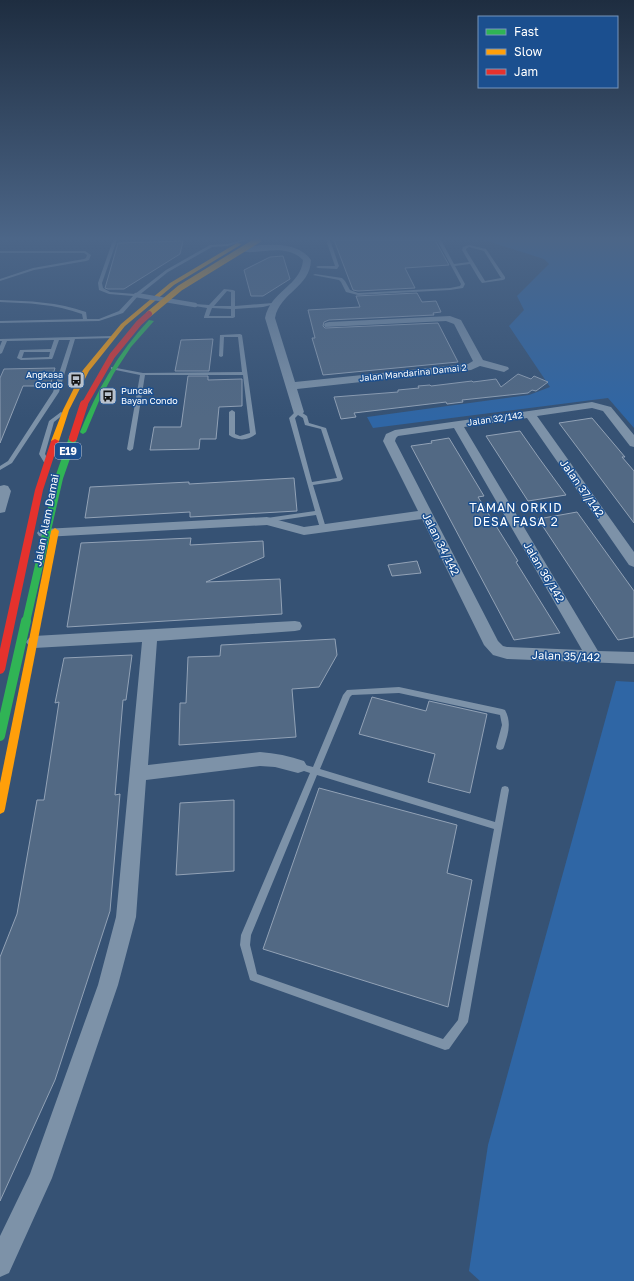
<svg xmlns="http://www.w3.org/2000/svg" width="634" height="1281" font-family="'Golos Text',sans-serif">
	<style>
		.green { fill: #2f66a5 }
		.building { fill: #526984; stroke: #92a2b6 }
		.lines { fill: none; stroke-linecap: round; stroke-linejoin: round }
		.lane { fill: #7d92a8; fill-rule: evenodd }
		.street { fill: #7d92a8; fill-rule: evenodd }
		.fast { fill: #30b455; fill-rule: evenodd }
		.slow { fill: #ff9f0a; fill-rule: evenodd }
		.jam { fill: #e5322d; fill-rule: evenodd }
		.lane-bridge { stroke: #7d92a8; stroke-width: 4.5 }
		.fast-bridge-far1 { stroke: #30b455; stroke-width: 8 }
		.fast-bridge { stroke: #30b455; stroke-width: 10 }
		.slow-bridge { stroke: #ff9f0a; stroke-width: 6 }
		.jam-bridge-far1 { stroke: #e5322d; stroke-width: 6 }
		.jam-bridge { stroke: #e5322d; stroke-width: 8 }
		.labels { text-anchor: middle; stroke-width: 3; stroke-linejoin: round; paint-order: stroke }
		.far-street-label { font-size: 9px; fill: #fff; stroke: #1b4f8f }
		.far-poi-label { font-size: 9px; fill: #fff; stroke: #1b4f8f; text-anchor: end }
		.shield { fill: #1b4f8f; stroke: #bbcadd; stroke-width: 1 }
		.shield-label { font-size: 10px; font-weight: bold; fill: #fff }
		.street-label { font-size: 11px; fill: #fff; stroke: #1b4f8f }
		.neighbourhood-label { font-size: 12px; letter-spacing: 1px; fill: #fff; stroke: #1b4f8f }
	</style>
	<rect width="100%" height="100%" fill="#365274"/>
	<g class="green">
		<polygon points="484,240 634,240 634,428 608,398 373,428 367,417 529,395 550,387 509,326 524,310 517,296 549,264 544,259"/>
		<polygon points="616,681 634,682 634,1281 480,1281 469,1271 488,1145"/>
	</g>
	<g class="building">
		<polygon points="334,240 435,240 449,265 405,268 415,288 358,291 353,290"/>
		<polygon points="183,241 180,254 124,289 108,289 105,288 118,243"/>
		<polygon points="283,256 290,279 263,296 251,296 244,270 270,257"/>
		<polygon points="417,293 422,302 436,301 441,312 433,313 434,315 329,320 324,322 323,326 325,328 438,323 458,362 323,375 312,338 315,338 308,310 360,307 356,296"/>
		<polygon points="213,339 209,371 175,371 181,340"/>
		<polygon points="55,368 50,386 23,386 0,443 0,378 4,369"/>
		<polygon points="518,374 531,379 534,376 548,382 536,391 532,390 528,393 462,400 463,402 447,404 446,402 354,413 356,417 341,419 334,397 398,392 398,390 419,388 418,386 430,385 431,386 472,381 473,382 496,379 501,387"/>
		<polygon points="188,376 208,376 208,380 242,379 242,406 219,407 216,439 200,439 199,449 150,450 154,427 181,427"/>
		<polygon points="592,418 625,457 622,457 634,471 634,523 559,423"/>
		<polygon points="520,431 539,458 566,495 528,501 486,436"/>
		<polygon points="449,438 484,496 478,497 518,561 516,562 560,633 514,640 511,634 411,446 432,443 431,441"/>
		<polygon points="294,478 297,511 190,517 190,512 85,518 90,487 189,482 189,484"/>
		<polygon points="577,512 634,591 634,637 618,640 538,519"/>
		<polygon points="191,538 190,545 263,541 264,557 206,582 280,579 282,614 67,627 81,543"/>
		<polygon points="417,561 421,573 392,576 388,565"/>
		<polygon points="335,639 337,655 319,687 292,689 296,737 179,745 180,703 186,703 188,657 220,656 221,645"/>
		<polygon points="132,655 126,700 123,700 115,795 120,794 110,911 55,1080 0,1201 0,957 17,914 37,800 44,800 59,702 55,703 64,658"/>
		<polygon points="372,697 426,711 429,701 487,714 470,793 428,782 435,754 359,734"/>
		<polygon points="319,788 457,825 447,873 472,880 448,1007 263,949"/>
		<polygon points="234,800 234,871 176,875 180,803"/>
	</g>
	<g class="lines">
		<g class="lane">
			<path d="M 113,240 L 117,240 L 102,283 L 103,288 L 110,292 L 135,294 L 166,270 L 210,245 L 228,244 L 242,240 L 247,240 L 228,246 L 212,247 L 168,272 L 138,296 L 123,313 L 99,321 L 0,323 L 0,321 L 83,319 L 82,314 C 55,304 28,303 0,302 L 0,300 C 29,301 58,302 86,312 L 87,319 L 99,319 L 119,311 L 133,296 L 109,294 L 99,290 L 98,283 Z"/>
			<polygon points="326,240 330,240 339,266 337,269 318,268 316,267 318,266 335,266"/>
			<path d="M 437,240 L 441,240 L 454,264 L 469,262 L 462,250 L 463,247 L 469,245 L 486,249 L 505,277 L 505,279 L 503,280 L 482,283 L 479,279 L 470,264 L 455,266 L 465,284 L 463,288 L 450,290 L 358,295 L 346,292 L 341,282 L 339,280 L 313,275 L 315,274 L 342,278 L 345,281 L 350,290 L 358,293 L 450,288 L 460,286 L 461,284 ZM 469,247 L 484,251 L 501,278 L 485,281 L 466,250 L 466,249 Z"/>
			<polygon points="0,251 85,251 91,255 89,260 86,261 34,270 0,281 0,279 33,268 84,259 86,258 87,255 84,253 0,253"/>
			<path d="M 224,289 L 233,290 L 235,291 L 235,306 L 273,303 L 275,304 L 263,307 L 235,309 L 235,317 L 233,318 L 204,318 L 204,317 L 207,308 L 195,306 L 193,305 L 195,304 L 209,305 ZM 227,291 L 231,292 L 231,306 L 214,306 ZM 212,308 L 231,309 L 231,316 L 209,316 Z"/>
			<path d="M 240,334 L 242,335 L 256,434 C 248,441 237,441 229,435 L 229,412 L 232,410 L 235,412 L 235,434 L 240,436 L 250,433 L 243,375 L 145,375 L 133,449 L 130,451 L 128,450 L 127,449 L 140,375 L 111,369 L 111,367 L 143,373 L 242,372 L 238,337 L 224,337 L 223,356 L 221,357 L 219,356 L 220,335 Z"/>
			<path d="M 112,336 L 114,336 L 114,338 L 75,339 L 59,392 L 12,463 L 0,470 L 0,466 L 8,461 L 53,392 L 70,340 L 59,340 L 53,357 L 52,359 L 21,360 L 17,358 L 20,350 L 51,349 L 54,340 L 7,341 L 2,353 L 0,354 L 0,346 L 2,341 L 0,341 L 0,339 ZM 24,352 L 50,352 L 49,357 L 22,358 Z"/>
			<path d="M 298,410 L 307,416 L 309,423 L 326,428 L 343,479 L 340,481 L 313,485 L 326,528 L 323,530 L 320,528 L 316,515 L 267,522 L 264,520 L 267,518 L 315,511 L 289,418 L 296,411 ZM 298,415 L 303,418 L 305,425 L 321,429 L 337,478 L 312,482 L 295,418 Z"/>
			<polygon points="61,412 64,414 54,422 45,454 50,463 47,465 45,464 39,454 49,421"/>
			<path d="M 399,687 L 502,709 L 505,710 C 512,723 508,734 504,747 L 503,749 L 500,750 L 497,749 L 496,747 L 502,725 L 500,715 L 399,693 L 352,695 L 350,697 L 320,769 L 495,822 L 501,790 L 502,787 L 505,786 L 508,787 L 509,790 L 468,1022 L 466,1025 L 449,1049 L 445,1050 L 250,980 L 240,945 L 241,935 L 310,773 L 295,768 L 294,766 L 295,764 L 298,763 L 313,767 L 343,695 L 347,690 ZM 317,775 L 494,829 L 458,1020 L 443,1039 L 257,974 L 250,945 L 251,935 Z"/>
		</g>
		<g class="street">
			<path d="M 261,245 C 279,244 300,244 311,260 C 310,288 280,292 275,318 L 295,382 L 468,364 L 473,361 L 454,324 L 446,321 L 325,327 L 324,325 L 325,323 L 329,322 L 450,316 L 461,320 L 483,360 L 508,367 L 509,369 L 504,372 L 480,366 L 471,370 L 297,389 L 304,412 L 302,414 L 294,414 L 265,318 C 271,290 301,286 303,260 C 284,240 250,258 242,250 L 246,247 Z"/>
			<path d="M 592,402 L 611,407 L 634,435 L 634,447 L 630,446 L 603,411 L 592,408 L 537,416 L 634,552 L 634,567 L 629,565 L 527,418 L 464,427 L 598,651 L 634,652 L 634,664 L 507,659 L 493,655 L 484,645 L 422,519 L 304,535 L 267,525 L 44,537 L 39,536 L 37,533 L 39,530 L 44,529 L 267,517 L 304,527 L 418,511 L 383,441 L 386,434 L 395,430 ZM 454,428 L 582,650 L 507,647 L 503,646 L 498,641 L 395,441 L 396,438 L 398,436 Z"/>
			<polygon points="4,485 8,486 11,491 5,512 0,513 0,486"/>
			<path d="M 295,621 L 300,622 L 302,626 L 300,630 L 295,631 L 157,641 L 148,765 L 260,752 C 275,753 290,756 304,761 L 307,766 L 304,771 L 298,773 L 275,767 L 260,766 L 146,780 L 136,917 L 118,985 L 52,1178 L 9,1273 L 0,1277 L 0,1236 L 30,1174 L 98,985 L 116,917 L 142,642 L 34,648 L 29,646 L 26,642 L 29,638 L 34,636 Z"/>
		</g>
		<path class="fast" d="M 149,320 L 154,321 L 131,347 L 114,373 L 99,401 L 86,432 L 83,434 L 81,433 L 80,432 C 97,390 118,353 149,320 Z"/>
		<g class="slow">
			<polygon points="237,243 242,244 174,285 125,326 89,371 69,410 59,441 55,443 51,441 63,410 83,370 121,324 170,283"/>
			<polygon points="55,528 59,531 5,809 4,812 0,814 0,783 51,531"/>
		</g>
		<polygon class="jam" points="55,439 59,441 43,490 5,670 3,673 0,674 0,649 35,490 51,441"/>
		<polyline class="lane-bridge" points="136,295 195,305"/>
		<polyline class="fast-bridge-far1" points="26,622 59,478 73,438"/>
		<polyline class="fast-bridge" points="0,736 26,621"/>
		<polyline class="slow-bridge" points="149,314 180,288 258,240"/>
		<polyline class="jam-bridge-far1" points="84,405 112,356 139,323 149,314"/>
		<polyline class="jam-bridge" points="73,438 84,404"/>
	</g>
	<linearGradient id="sky" x2="0" y2="1"><stop stop-color="#1e2d40"/><stop offset="0.57" stop-color="#4c6688"/><stop offset="1" stop-color="#4c6688" stop-opacity="0"/></linearGradient>
	<rect width="634" height="419" fill="url(#sky)"/>
	<defs>
		<symbol id="bus-square" viewBox="-11 -11 22 22"><rect x="-9" y="-9" width="18" height="18" rx="4" fill="#b9c2ce" stroke="#1b4f8f"/><path d="M-5-6H5V4H4V6H2V4H-2V6H-4V4H-5ZM-3.5-4V0h7V-4ZM-3.5 1.2v1.5H-2V1.2ZM2 1.2v1.5H3.5V1.2Z" fill="#111"/></symbol>
	</defs>
	<g fill-rule="evenodd">
		<use href="#bus-square" x="66" y="370" width="20" height="20"/>
		<use href="#bus-square" x="98" y="386" width="20" height="20"/>
	</g>
	<g class="labels">
		<g class="far-street-label">
			<text transform="translate(413 373) rotate(-6)" y="3">Jalan Mandarina Damai 2</text>
			<text transform="translate(495 419) rotate(-8)" y="3">Jalan 32/142</text>
		</g>
		<g class="far-poi-label">
			<text x="63" y="378">Angkasa<tspan x="63" dy="10">Condo</tspan></text>
			<text x="121" y="394" text-anchor="start">Puncak<tspan x="121" dy="10">Bayan Condo</tspan></text>
		</g>
		<rect class="shield" x="55" y="443" width="26" height="16" rx="3"/>
		<g class="shield-label">
			<text x="68" y="455">E19</text>
		</g>
		<g class="street-label">
			<text transform="translate(582 488) rotate(55)" y="4">Jalan 37/142</text>
			<text transform="translate(46 520) rotate(-79)" y="4">Jalan Alam Damai</text>
			<text transform="translate(441 544) rotate(63)" y="4">Jalan 34/142</text>
			<text transform="translate(544 572) rotate(59)" y="4">Jalan 36/142</text>
			<text transform="translate(566 656) rotate(2)" y="4">Jalan 35/142</text>
		</g>
		<g class="neighbourhood-label">
			<text x="516" y="512">TAMAN ORKID<tspan x="516" dy="14">DESA FASA 2</tspan></text>
		</g>
	</g>
	<rect x="478" y="16" width="140" height="72" fill="#1b4f8f" stroke="#7695bc"/>
	<rect x="486" y="29" width="20" height="6" fill="#30b455" stroke="#7695bc"/>
	<text x="514" y="36" font-size="12" fill="#ffffff">Fast</text>
	<rect x="486" y="49" width="20" height="6" fill="#ff9f0a" stroke="#7695bc"/>
	<text x="514" y="56" font-size="12" fill="#ffffff">Slow</text>
	<rect x="486" y="69" width="20" height="6" fill="#e5322d" stroke="#7695bc"/>
	<text x="514" y="76" font-size="12" fill="#ffffff">Jam</text>
</svg>
